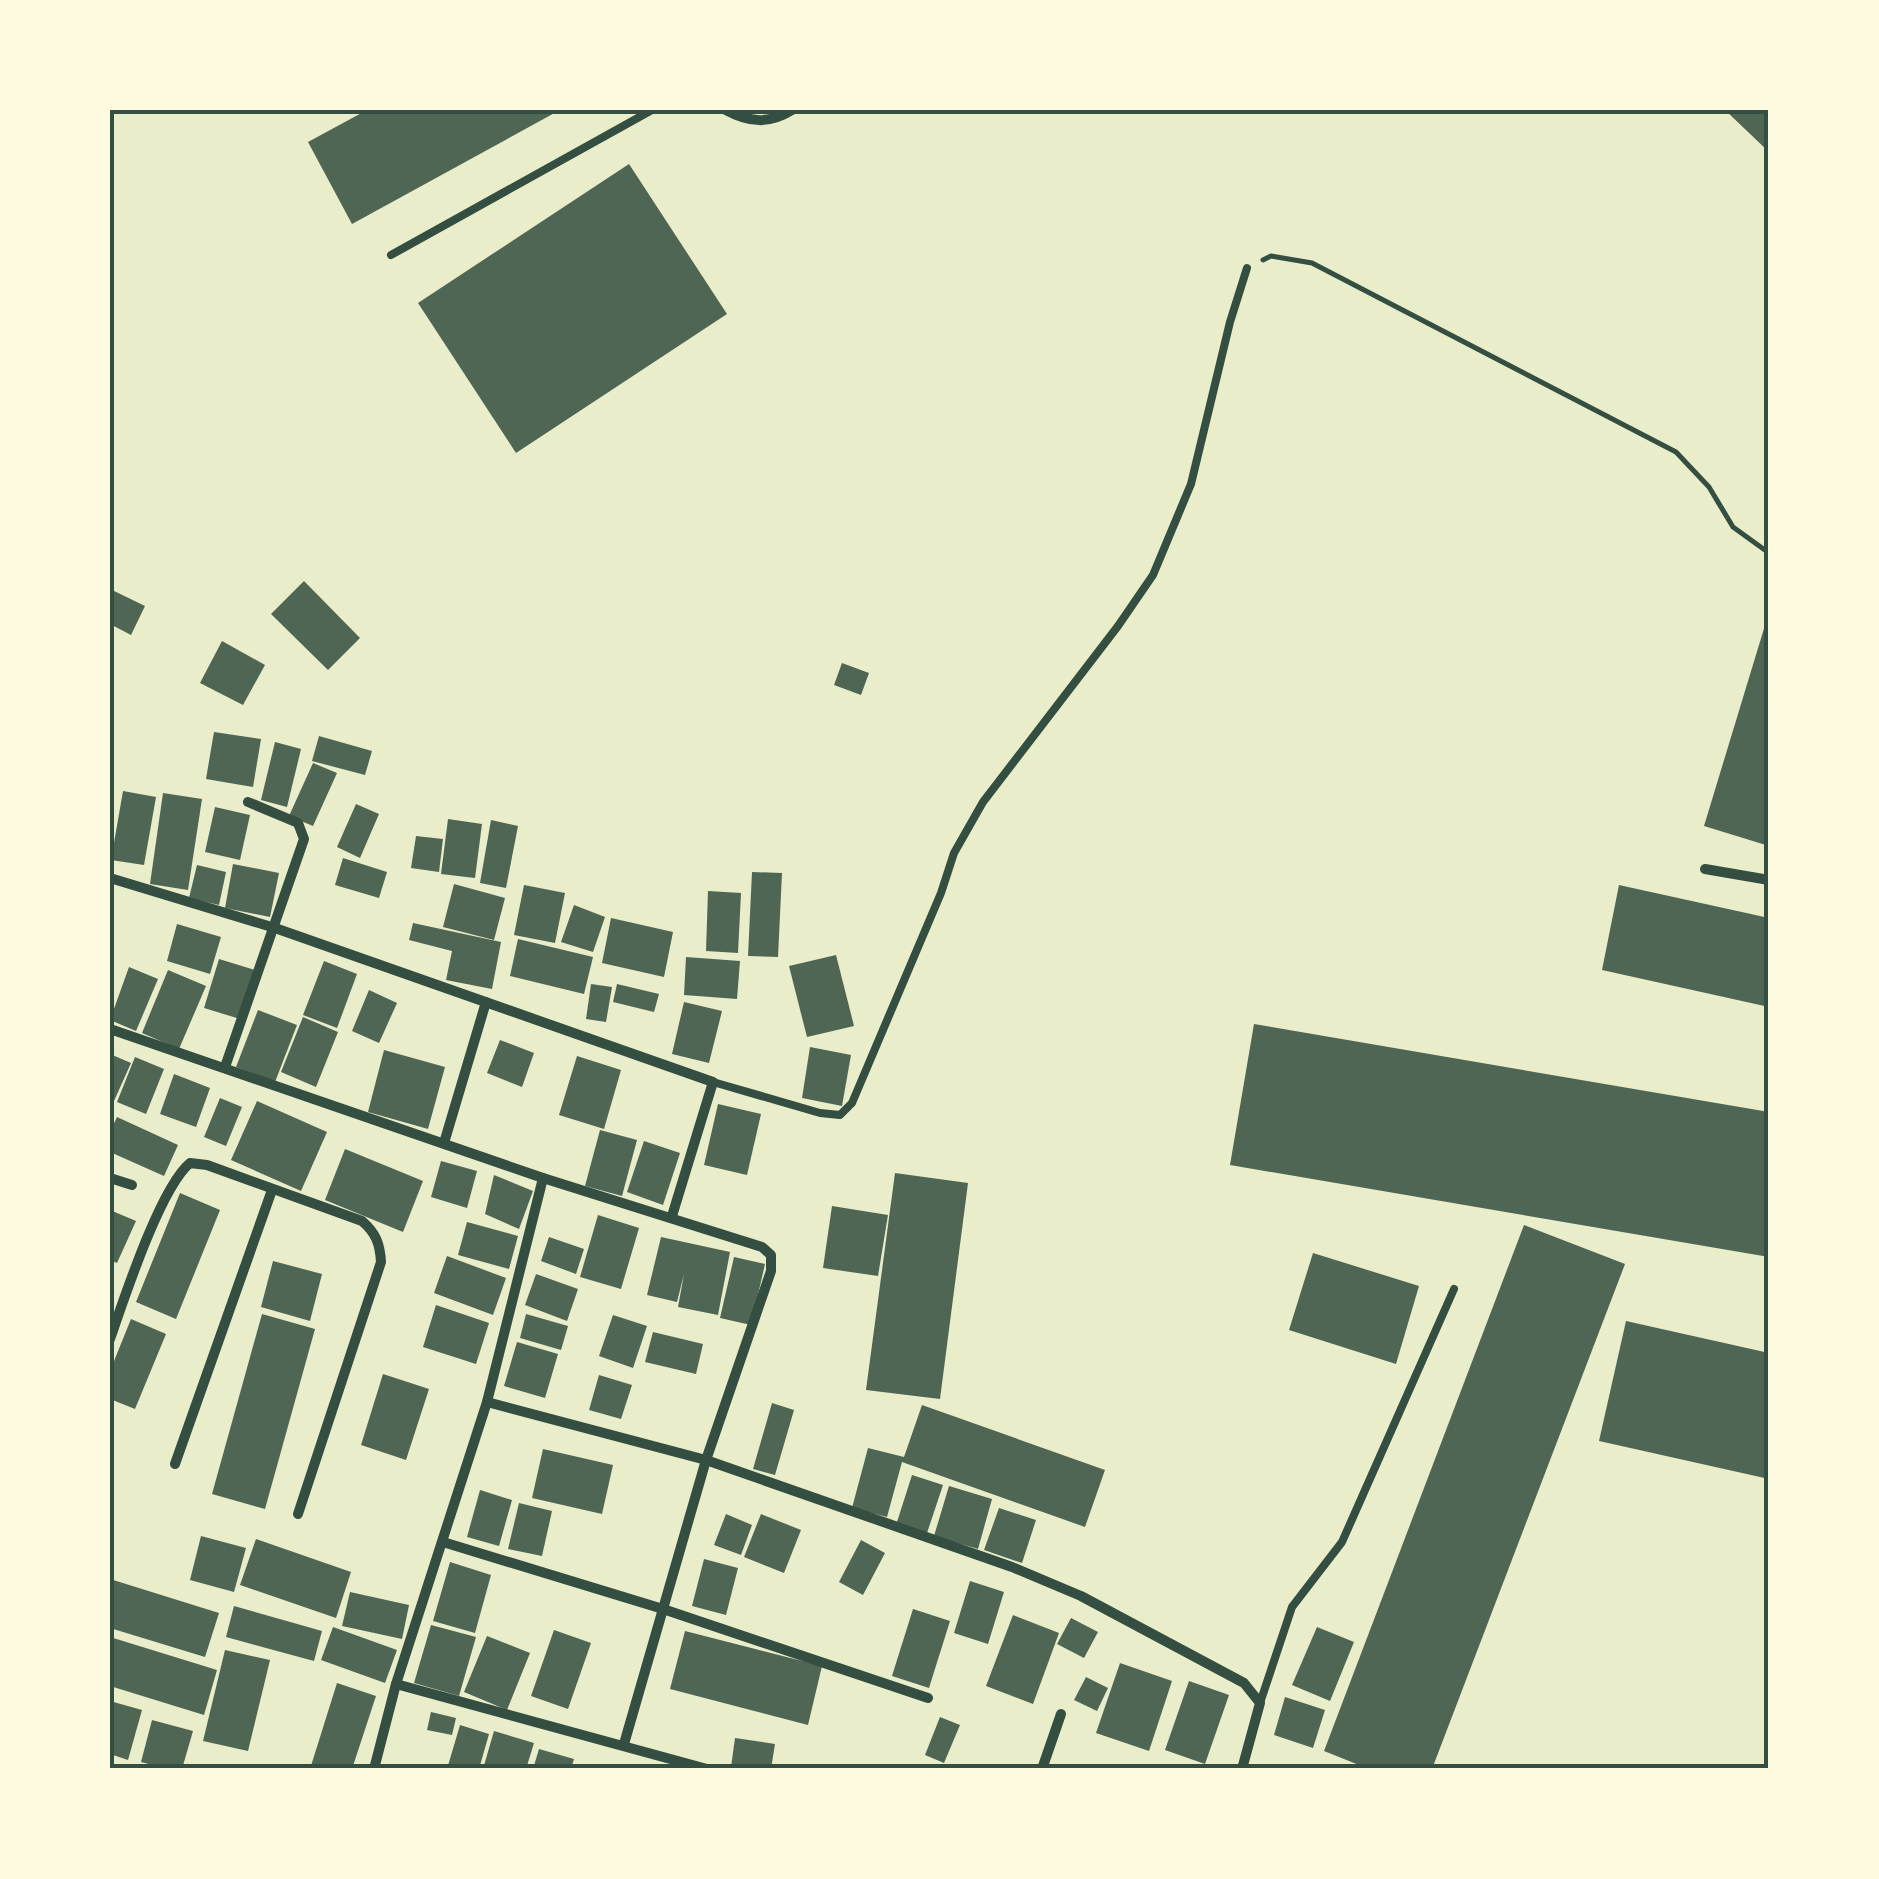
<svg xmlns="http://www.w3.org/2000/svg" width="1879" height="1879" font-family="'IBM Plex Sans',sans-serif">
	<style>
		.building { fill: #4f6655 }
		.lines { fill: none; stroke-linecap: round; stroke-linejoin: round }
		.path { stroke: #344e41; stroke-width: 5 }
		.service { stroke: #344e41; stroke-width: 8 }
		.minor { stroke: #344e41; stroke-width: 10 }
		.neatline { fill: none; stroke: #344e41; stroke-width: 4 }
	</style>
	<rect width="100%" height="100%" fill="#e9edc9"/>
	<g class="building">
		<polygon points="367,110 560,110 352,224 308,142"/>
		<polygon points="1725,110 1769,110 1769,152"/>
		<polygon points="629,164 727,314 516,453 418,303"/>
		<polygon points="304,581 360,638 328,670 271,614"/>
		<polygon points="110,589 145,606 131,635 110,624"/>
		<polygon points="1769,612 1769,846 1704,826"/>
		<polygon points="222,641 265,665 243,705 200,683"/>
		<polygon points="842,663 869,673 861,695 834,685"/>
		<polygon points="214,732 261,739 253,787 206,779"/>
		<polygon points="319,736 372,751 365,775 312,761"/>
		<polygon points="275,742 301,749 287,807 261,800"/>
		<polygon points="313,763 337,773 313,826 289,816"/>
		<polygon points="123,791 156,797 144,865 111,860"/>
		<polygon points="163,793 202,799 188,890 150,884"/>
		<polygon points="356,804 379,814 360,858 337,847"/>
		<polygon points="215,807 250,815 240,860 205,852"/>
		<polygon points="448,819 482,824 475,878 441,874"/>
		<polygon points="491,820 518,826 506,888 480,883"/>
		<polygon points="416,836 443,839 439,872 411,868"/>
		<polygon points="343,858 387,872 379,898 335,885"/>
		<polygon points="233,864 279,873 270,917 225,908"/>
		<polygon points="197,865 226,872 219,905 189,898"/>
		<polygon points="752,872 782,873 778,957 748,956"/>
		<polygon points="454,884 505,898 494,940 443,927"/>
		<polygon points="524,885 565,893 555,943 514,935"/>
		<polygon points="1619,885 1769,918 1769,1007 1602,970"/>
		<polygon points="708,891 741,893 738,953 706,951"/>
		<polygon points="574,905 605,917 593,952 561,942"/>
		<polygon points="611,918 673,932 664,977 602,963"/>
		<polygon points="413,923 501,942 492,989 446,980 452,951 409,940"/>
		<polygon points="177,924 221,937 210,974 167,961"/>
		<polygon points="518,939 593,957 584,994 510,976"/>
		<polygon points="836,955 854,1026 807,1037 789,966"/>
		<polygon points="686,957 740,961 737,999 684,995"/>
		<polygon points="219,959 255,970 240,1019 204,1008"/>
		<polygon points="324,961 357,974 337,1028 303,1015"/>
		<polygon points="129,967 158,979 136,1031 110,1020"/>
		<polygon points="168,970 206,986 179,1049 142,1033"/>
		<polygon points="591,984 612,987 606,1022 586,1019"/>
		<polygon points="617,984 659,994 654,1012 613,1002"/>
		<polygon points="369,990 397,1003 379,1043 352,1031"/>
		<polygon points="684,1002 722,1011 709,1063 672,1054"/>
		<polygon points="258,1010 297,1025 275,1082 236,1067"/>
		<polygon points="303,1017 338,1032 316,1087 281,1072"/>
		<polygon points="1254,1024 1769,1112 1769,1257 1230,1165"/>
		<polygon points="500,1040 534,1053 522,1087 487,1073"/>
		<polygon points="810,1047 851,1055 842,1106 802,1098"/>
		<polygon points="384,1050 445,1067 428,1129 368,1112"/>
		<polygon points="110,1054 131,1063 110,1110"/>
		<polygon points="577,1056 621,1070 604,1129 559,1115"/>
		<polygon points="135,1057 164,1069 146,1114 117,1102"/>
		<polygon points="174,1074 210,1088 196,1127 160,1114"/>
		<polygon points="220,1098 242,1107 226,1146 204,1137"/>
		<polygon points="257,1101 327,1132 301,1191 231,1160"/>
		<polygon points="718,1104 761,1114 747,1175 704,1165"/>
		<polygon points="117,1117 178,1145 164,1176 110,1152 110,1132"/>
		<polygon points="600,1130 637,1140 622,1196 585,1186"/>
		<polygon points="644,1141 680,1153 663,1205 627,1192"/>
		<polygon points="345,1149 423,1181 403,1232 325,1200"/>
		<polygon points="441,1161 477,1171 467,1208 431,1197"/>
		<polygon points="895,1173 968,1183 940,1399 866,1390"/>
		<polygon points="494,1175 533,1191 519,1229 485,1214"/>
		<polygon points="180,1193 220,1210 176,1319 136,1302"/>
		<polygon points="832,1206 888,1215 878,1276 823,1268"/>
		<polygon points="110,1210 136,1221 117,1263 110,1260"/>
		<polygon points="598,1215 639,1228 621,1289 580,1277"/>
		<polygon points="467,1222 518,1236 509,1269 458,1255"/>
		<polygon points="1524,1225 1625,1264 1432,1769 1369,1769 1324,1751"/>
		<polygon points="549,1237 584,1249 576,1274 541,1261"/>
		<polygon points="661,1237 730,1252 718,1315 678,1307 684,1274 677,1302 647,1295"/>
		<polygon points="1313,1253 1419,1286 1396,1364 1289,1330"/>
		<polygon points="447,1256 506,1278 493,1315 434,1293"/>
		<polygon points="734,1257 765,1264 751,1325 720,1318"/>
		<polygon points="273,1261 322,1274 310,1321 261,1307"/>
		<polygon points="536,1274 578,1289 567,1321 525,1305"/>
		<polygon points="436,1305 489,1323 476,1364 423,1347"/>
		<polygon points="262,1314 315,1329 265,1509 212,1494"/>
		<polygon points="526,1314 568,1326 561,1350 520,1338"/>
		<polygon points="613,1315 647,1326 633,1368 599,1356"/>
		<polygon points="131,1319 166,1334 135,1409 110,1399 110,1371"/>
		<polygon points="1626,1321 1769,1353 1769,1479 1599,1441"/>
		<polygon points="653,1332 703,1344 696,1374 645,1362"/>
		<polygon points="517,1342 558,1354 545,1398 504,1386"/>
		<polygon points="383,1374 429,1389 406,1460 361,1445"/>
		<polygon points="599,1375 632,1385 621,1419 589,1410"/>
		<polygon points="772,1403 794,1410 775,1475 753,1469"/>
		<polygon points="922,1405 1105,1470 1085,1527 902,1462 887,1517 852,1508 868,1448 904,1457"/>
		<polygon points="543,1449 613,1465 602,1514 532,1498"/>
		<polygon points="912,1475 943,1485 927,1533 897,1522"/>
		<polygon points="949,1486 992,1499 978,1549 934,1536"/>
		<polygon points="480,1490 512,1500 499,1546 467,1537"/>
		<polygon points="519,1503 552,1511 542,1556 508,1549"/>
		<polygon points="999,1508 1036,1520 1022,1563 984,1550"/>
		<polygon points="726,1514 752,1525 741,1555 714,1545"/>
		<polygon points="761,1514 801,1530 784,1573 744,1557"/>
		<polygon points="201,1536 246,1548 234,1592 190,1580"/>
		<polygon points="256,1539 351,1572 336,1618 240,1585"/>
		<polygon points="861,1540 885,1553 863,1595 839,1582"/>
		<polygon points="704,1559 738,1568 726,1615 692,1606"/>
		<polygon points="450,1562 491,1575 475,1633 433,1621"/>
		<polygon points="110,1579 219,1613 205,1657 110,1628"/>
		<polygon points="970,1581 1004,1592 988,1644 954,1633"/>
		<polygon points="350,1592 409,1605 402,1639 342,1626"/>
		<polygon points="234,1606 322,1631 314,1661 226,1637"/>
		<polygon points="913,1609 950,1621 929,1688 892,1676"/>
		<polygon points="1013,1615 1059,1633 1033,1704 986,1686"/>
		<polygon points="1071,1618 1098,1632 1084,1658 1057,1644"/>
		<polygon points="431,1625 476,1637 459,1696 414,1683"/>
		<polygon points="333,1627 397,1650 385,1683 321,1660"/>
		<polygon points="1317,1627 1354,1642 1330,1701 1292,1685"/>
		<polygon points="554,1630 591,1643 568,1709 531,1696"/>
		<polygon points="685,1631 822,1666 808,1725 670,1689"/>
		<polygon points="487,1636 530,1653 507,1710 464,1692"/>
		<polygon points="110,1637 217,1670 204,1715 110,1686"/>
		<polygon points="225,1650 270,1660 248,1751 203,1741"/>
		<polygon points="1120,1663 1172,1681 1149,1751 1096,1733"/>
		<polygon points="1086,1677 1108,1688 1097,1711 1074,1700"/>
		<polygon points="1189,1681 1229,1695 1205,1764 1165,1750"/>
		<polygon points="337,1683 376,1696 352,1769 310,1769"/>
		<polygon points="1285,1697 1325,1710 1313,1748 1274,1735"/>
		<polygon points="110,1701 142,1710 128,1760 110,1754"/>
		<polygon points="431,1712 456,1718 452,1735 427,1730"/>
		<polygon points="940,1717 960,1725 944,1763 925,1755"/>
		<polygon points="152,1720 193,1731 182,1769 167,1769 141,1762"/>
		<polygon points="460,1725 489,1734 479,1769 447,1769"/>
		<polygon points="494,1731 534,1743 526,1769 483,1769"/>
		<polygon points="735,1738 775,1744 771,1769 731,1767"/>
		<polygon points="539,1749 574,1759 571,1769 533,1769"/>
	</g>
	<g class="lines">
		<polyline class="path" points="1263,260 1271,256 1312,263 1676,452 1709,487 1733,527 1769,553"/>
		<g class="service">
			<polyline points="391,255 652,110"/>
			<polyline points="713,1082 820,1113 840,1115 852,1103 941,893 954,853 983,802 1118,626 1153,575 1191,484 1230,322 1247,268"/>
			<polyline points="1260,1703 1292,1607 1342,1542 1454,1289"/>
		</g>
		<g class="minor">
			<path d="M 726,110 C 750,123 769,124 792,110"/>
			<polyline points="1705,869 1769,880"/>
			<polyline points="110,878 275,928 713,1082 672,1216"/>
			<polyline points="110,1029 543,1178 487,1402 396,1684 374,1769"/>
			<polyline points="225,1067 304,839 298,823 248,802"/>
			<polyline points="444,1143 486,1002"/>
			<polyline points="110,1178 132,1185"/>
			<polyline points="543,1178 762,1247 771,1255 771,1271 706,1460 1012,1567 1081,1596 1244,1683 1260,1703 1242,1769"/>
			<path d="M 110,1339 C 124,1299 160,1188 190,1163 L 207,1165 L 362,1221 C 376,1233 380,1244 381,1262 L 298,1514"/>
			<polyline points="487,1402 706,1460 624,1744"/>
			<polyline points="175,1464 272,1190"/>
			<polyline points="443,1542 663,1609 928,1698"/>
			<polyline points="396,1684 707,1769"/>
			<polyline points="1042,1769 1061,1714"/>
		</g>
	</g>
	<rect width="1879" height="1879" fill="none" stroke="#fefae0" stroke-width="225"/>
	<rect x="112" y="112" width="1654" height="1654" class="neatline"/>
</svg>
